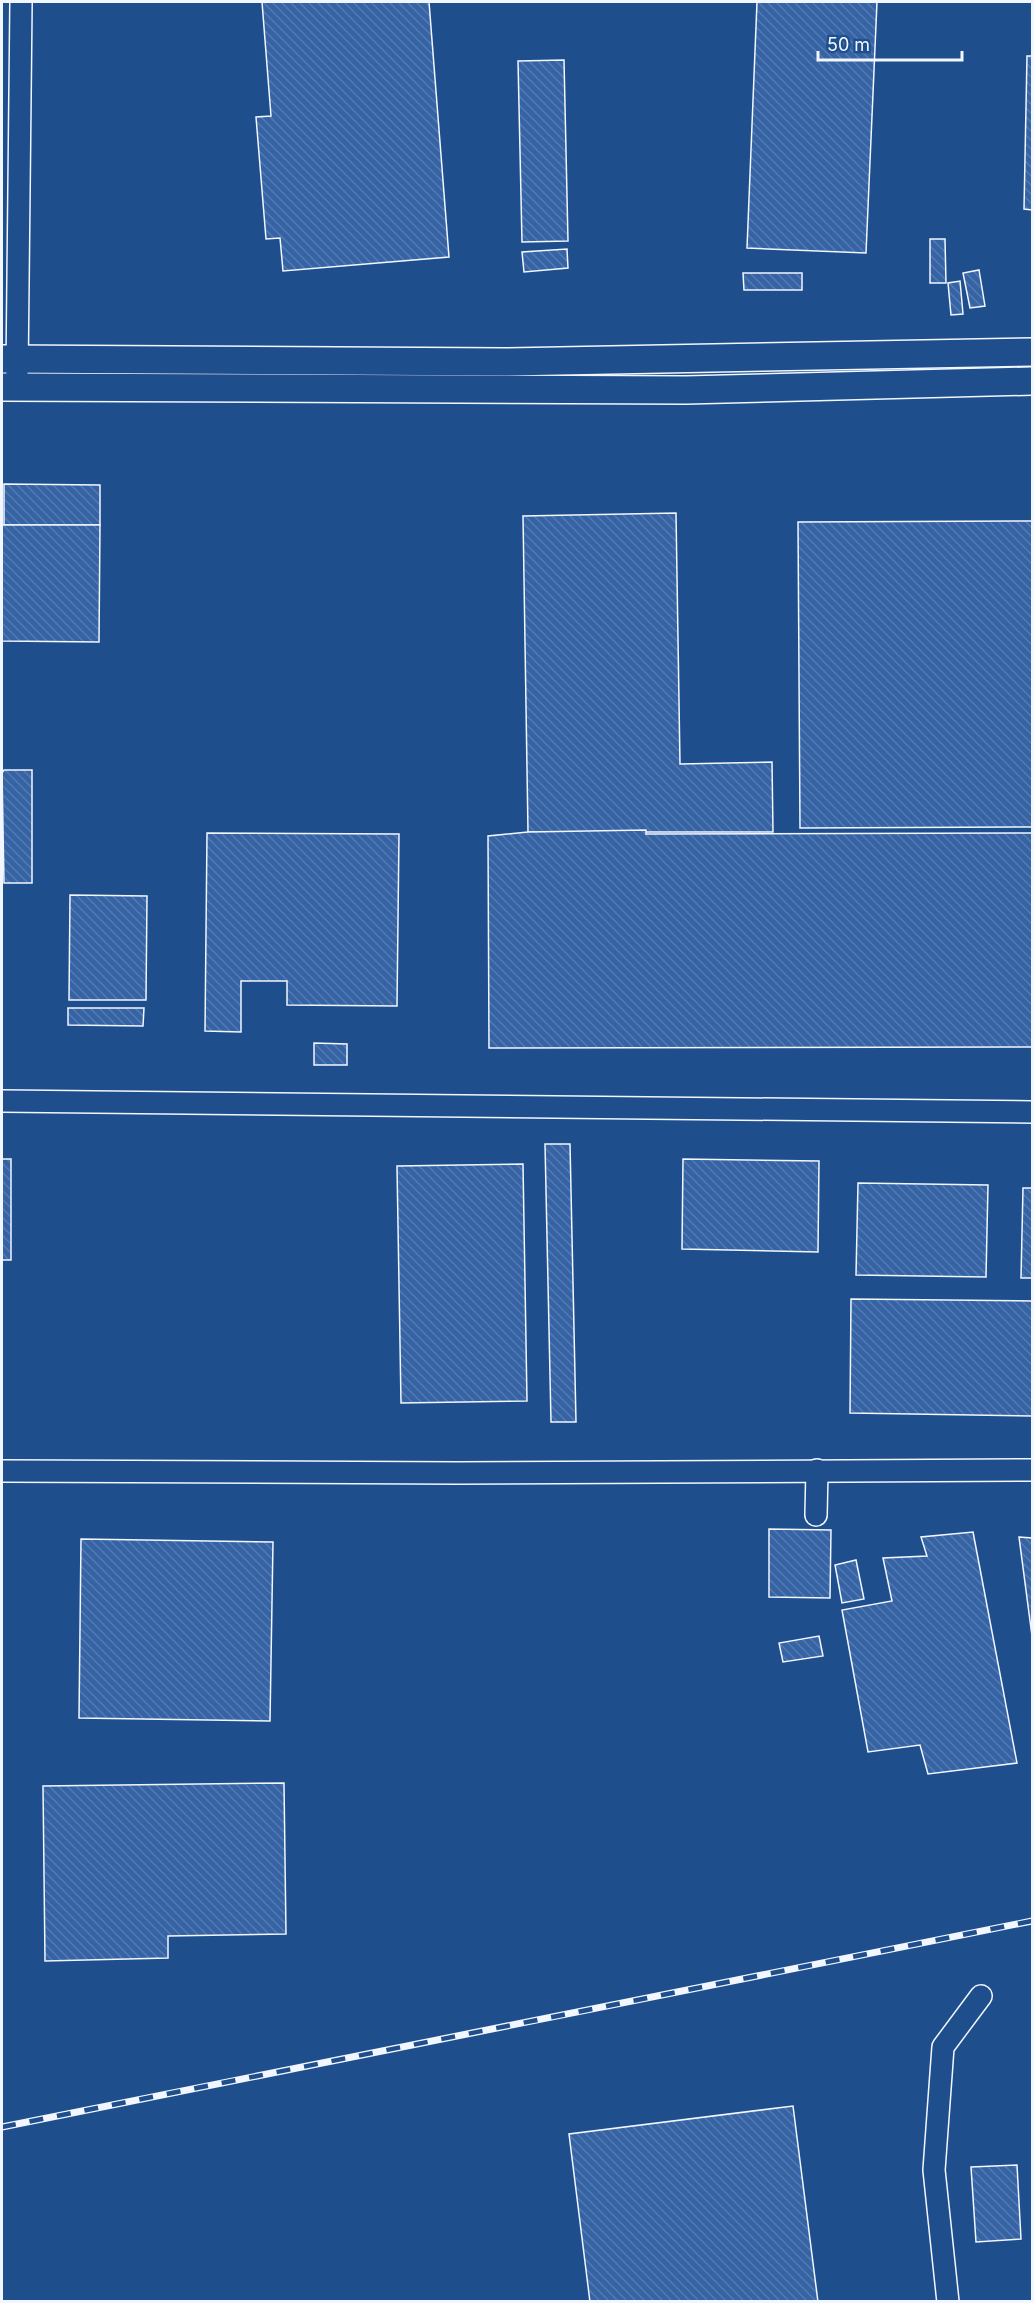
<svg xmlns="http://www.w3.org/2000/svg" width="1034" height="2303" font-family="Inter,sans-serif">
	<style>
		.building { fill: url(#building-back-hatch); stroke: #f2f6ff; stroke-width: 1.5 }
		.lines { fill: none; stroke-linecap: round; stroke-linejoin: round }
		.minor-casing { stroke: #f2f6ff; stroke-width: 24 }
		.major-casing { stroke: #f2f6ff; stroke-width: 30 }
		.minor { stroke: #1f4e8c; stroke-width: 21 }
		.major { stroke: #1f4e8c; stroke-width: 27 }
		.rail-casing { stroke: #f2f6ff; stroke-width: 7 }
		.rail { stroke: #1f4e8c; stroke-width: 4.5; stroke-dasharray: 14; stroke-linecap: butt }
	</style>
	<defs>
		<pattern id="building-back-hatch" width="6" height="6" patternUnits="userSpaceOnUse" patternTransform="scale(1.5)"><rect width="6" height="6" fill="#3563a3"/><path d="M-1 5l2 2M0 0l6 6M5-1l2 2" fill="none" stroke="#537ab1"/></pattern>
	</defs>
	<rect width="100%" height="100%" fill="#1f4e8c"/>
	<g class="building">
		<polygon points="262,2 429,2 449,257 283,271 280,238 266,239 256,117 271,116"/>
		<polygon points="757,2 877,2 866,253 747,248"/>
		<polygon points="1027,56 1032,56 1032,210 1024,209"/>
		<polygon points="564,60 568,241 522,242 518,61"/>
		<polygon points="930,239 945,239 946,283 930,283"/>
		<polygon points="567,249 568,268 524,272 522,252"/>
		<polygon points="979,270 985,306 970,308 963,273"/>
		<polygon points="743,273 802,273 802,290 744,290"/>
		<polygon points="960,281 963,314 951,315 948,283"/>
		<polygon points="4,484 100,485 100,525 4,525"/>
		<polygon points="676,513 680,764 772,762 773,832 528,832 523,516"/>
		<polygon points="1032,521 1032,827 800,828 798,522"/>
		<polygon points="2,525 100,525 99,642 2,641"/>
		<polygon points="4,770 32,770 32,883 4,883 2,773"/>
		<polygon points="646,830 646,834 1032,833 1032,1047 489,1048 488,836 528,832"/>
		<polygon points="207,833 399,834 397,1006 287,1005 287,981 241,981 241,1032 205,1031"/>
		<polygon points="70,895 147,896 146,1000 69,1000"/>
		<polygon points="68,1008 144,1008 143,1026 68,1025"/>
		<polygon points="314,1043 347,1044 347,1065 314,1065"/>
		<polygon points="545,1144 570,1144 576,1422 551,1422"/>
		<rect x="2" y="1159" width="9" height="101"/>
		<polygon points="683,1159 819,1161 818,1252 682,1249"/>
		<polygon points="523,1164 527,1401 401,1403 397,1166"/>
		<polygon points="858,1183 988,1185 986,1277 856,1275"/>
		<polygon points="1023,1188 1032,1188 1032,1278 1021,1278"/>
		<polygon points="851,1299 1032,1301 1032,1416 850,1413"/>
		<polygon points="769,1529 831,1530 830,1598 769,1597"/>
		<polygon points="973,1532 1017,1763 928,1774 920,1745 868,1752 842,1610 892,1601 883,1558 927,1556 921,1537"/>
		<polygon points="1019,1537 1032,1538 1032,1636"/>
		<polygon points="81,1539 273,1542 270,1721 79,1718"/>
		<polygon points="856,1560 864,1599 842,1603 835,1565"/>
		<polygon points="819,1636 823,1656 783,1662 779,1643"/>
		<polygon points="284,1783 286,1934 168,1936 168,1958 45,1961 43,1786"/>
		<polygon points="793,2106 818,2302 590,2302 569,2134"/>
		<polygon points="1017,2165 1021,2239 976,2242 971,2167"/>
	</g>
	<g class="lines">
		<defs>
			<g id="minor">
				<polyline points="17,374 21,2"/>
				<polyline points="2,1101 1032,1112"/>
				<polyline points="2,1471 458,1473 1032,1470"/>
				<polyline points="816,1515 817,1470"/>
				<polyline points="948,2302 934,2170 943,2047 981,1996"/>
			</g>
			<g id="major">
				<polyline points="2,359 504,362 1032,352"/>
				<polyline points="2,387 686,390 1032,381"/>
			</g>
		</defs>
		<use href="#minor" class="minor-casing"/>
		<use href="#major" class="major-casing"/>
		<use href="#minor" class="minor"/>
		<use href="#major" class="major"/>
		<defs>
			<polyline id="rail" points="2,2127 1032,1921"/>
		</defs>
		<use href="#rail" class="rail-casing"/>
		<use href="#rail" class="rail"/>
	</g>
	<rect width="1034" height="2303" fill="none" stroke="#f2f6ff" stroke-width="6"/>
	<path d="M818 51v9h144v-9" fill="none" stroke="#f2f6ff" stroke-width="3"/>
	<text x="827" y="51" font-size="18" fill="#f2f6ff" stroke="#1f4e8c" stroke-width="4.5" paint-order="stroke">50 m</text>
</svg>
